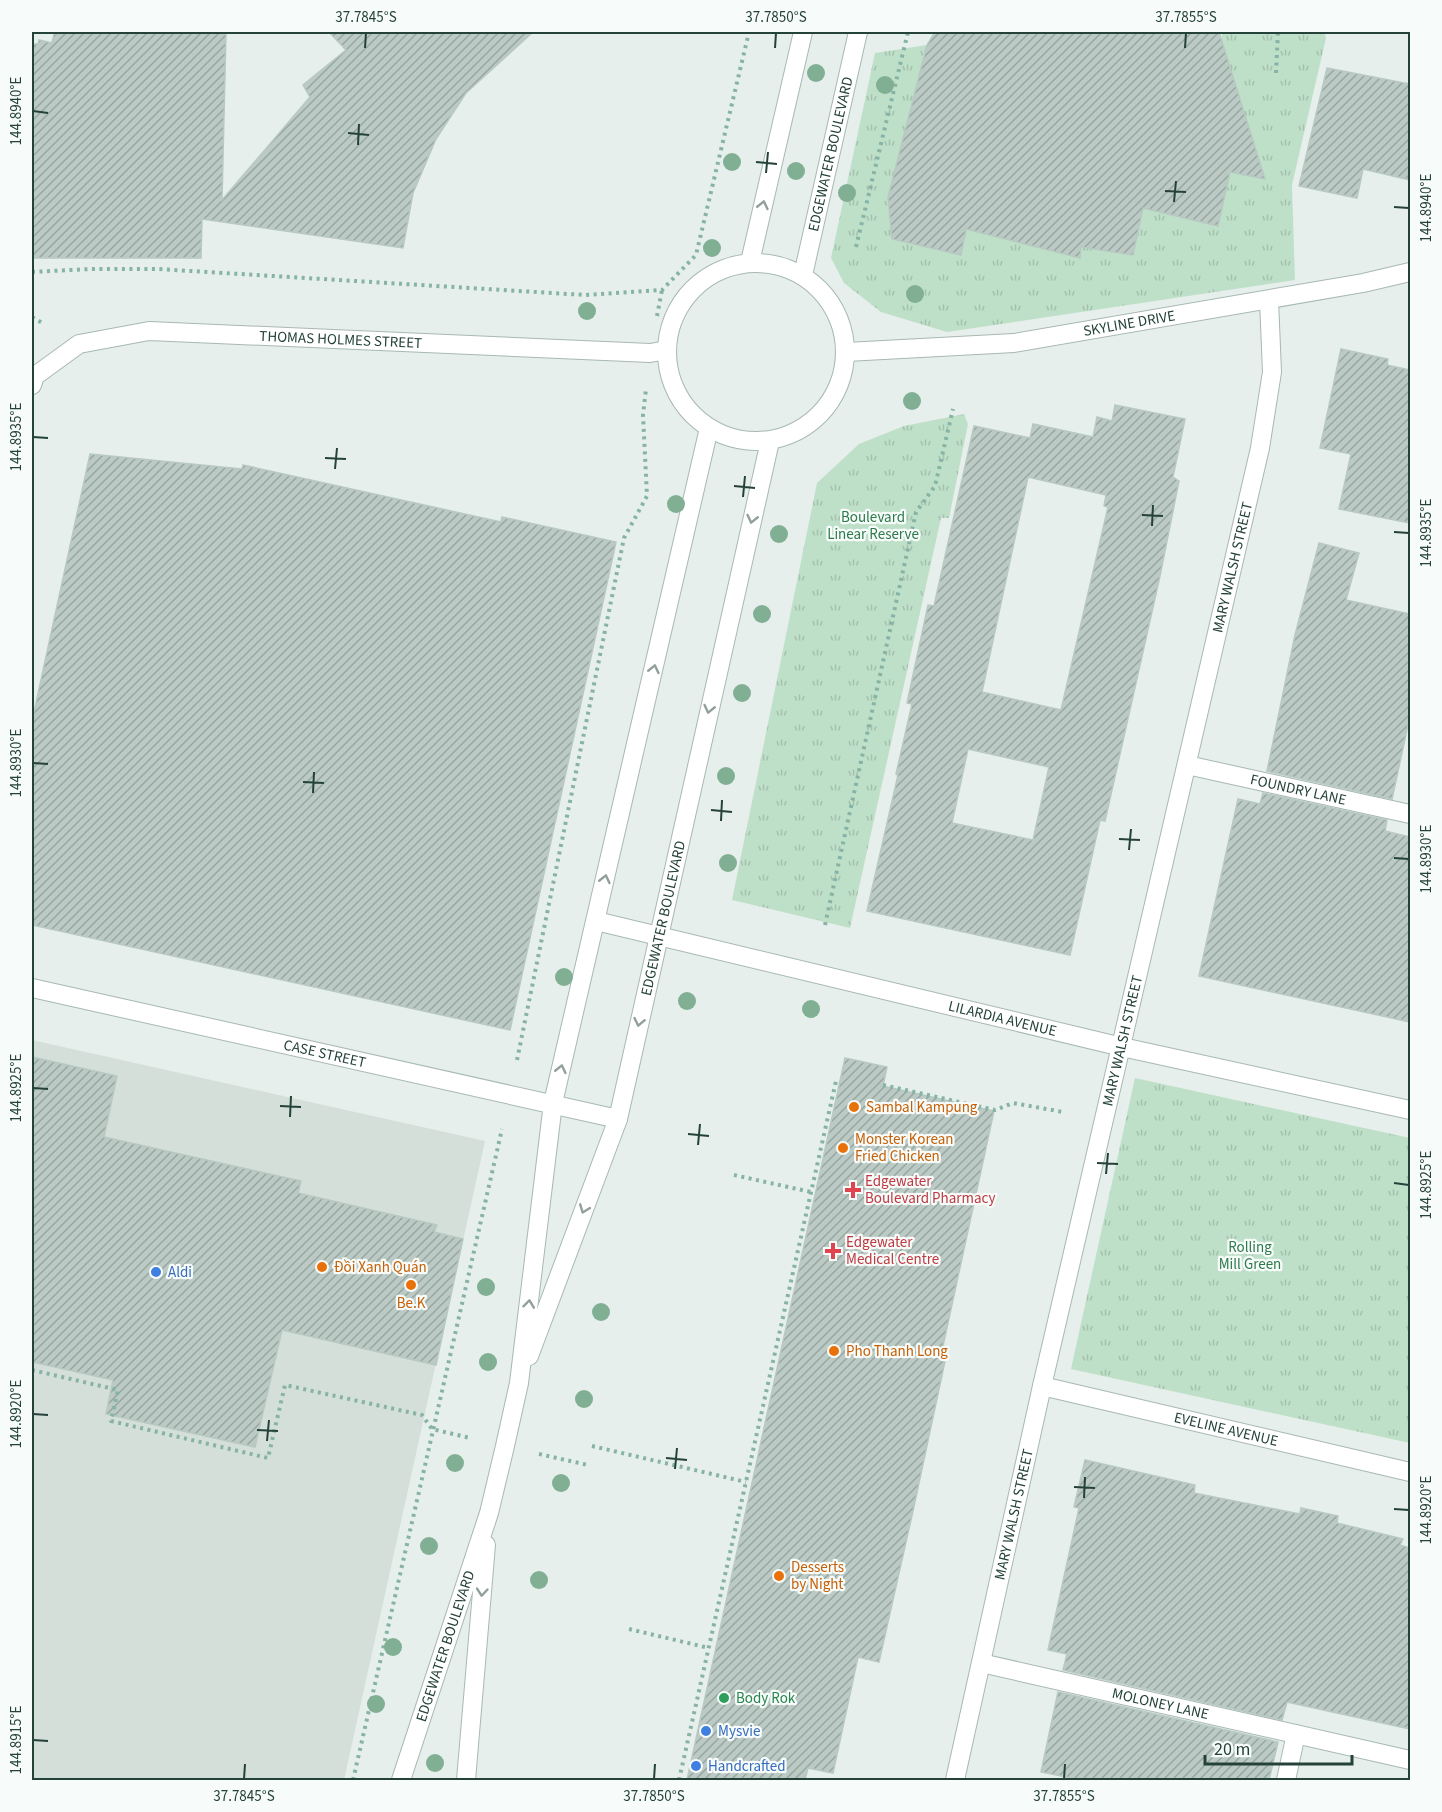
<svg xmlns="http://www.w3.org/2000/svg" width="1442" height="1812" font-family="'Source Sans 3',sans-serif">
	<style>
		.built { fill: #d4dfda }
		.grass { fill: url(#grass-tufts) }
		.building { fill: url(#building-hatch); stroke: #b8c9c2; stroke-width: 1.5; fill-rule: evenodd }
		.lines { fill: none; stroke-linecap: round; stroke-linejoin: round }
		.minor-casing { stroke: #a8b8b2; stroke-width: 20 }
		.tertiary-casing { stroke: #a8b8b2; stroke-width: 20 }
		.path { stroke: #86b3a5; stroke-width: 4; stroke-dasharray: 3 4.5; stroke-linecap: butt }
		.minor { stroke: #fff; stroke-width: 18 }
		.tertiary { stroke: #fff; stroke-width: 18 }
		.tree { fill: #80af93 }
		.oneway { stroke: #92a09c }
		.ticks { fill: none; stroke: #24423a; stroke-width: 2 }
		.food-dot { fill: #e8710a; stroke: #f7fbf9; stroke-width: 2 }
		.health-dot { fill: #e0444e; stroke: #f7fbf9; stroke-width: 2 }
		.shop-dot { fill: #3f7fe0; stroke: #f7fbf9; stroke-width: 2 }
		.leisure-dot { fill: #2e9e5b; stroke: #f7fbf9; stroke-width: 2 }
		.labels { text-anchor: middle; stroke-width: 4.5; stroke-linejoin: round; paint-order: stroke }
		.street-label { font-size: 15px; fill: #24423a; stroke: #f7fbf9 }
		.park-label { font-size: 15px; fill: #2d7a4b; stroke: #f7fbf9 }
		.food-label { font-size: 15px; fill: #c56008; stroke: #f7fbf9; text-anchor: start }
		.health-label { font-size: 15px; fill: #be3a42; stroke: #f7fbf9; text-anchor: start }
		.shop-label { font-size: 15px; fill: #366cbe; stroke: #f7fbf9; text-anchor: start }
		.leisure-label { font-size: 15px; fill: #27864d; stroke: #f7fbf9; text-anchor: start }
		.neatline { fill: none; stroke: #24423a; stroke-width: 2 }
		.ticks-label { font-size: 15px; text-anchor: middle; fill: #24423a }
	</style>
	<defs>
		<pattern id="grass-tufts" width="24" height="20" patternUnits="userSpaceOnUse" patternTransform="scale(1.5)"><rect width="24" height="20" fill="#bfe0c8"/><path d="M3 7l-1-3M5 7V3M7 7l1-3M15 17l-1-3M17 17v-4M19 17l1-3" fill="none" stroke="#a4c1ad"/></pattern>
		<pattern id="building-hatch" width="6" height="6" patternUnits="userSpaceOnUse" patternTransform="scale(1.5)"><rect width="6" height="6" fill="#bbcac4"/><path d="M-1 1l2-2M0 6l6-6M5 7l2-2" fill="none" stroke="#98a6a0"/></pattern>
	</defs>
	<rect width="100%" height="100%" fill="#e6efeb"/>
	<polygon class="built" points="32,1040 485,1141 344,1780 32,1780"/>
	<g class="grass">
		<polygon points="1222,32 1324,32 1326,38 1292,185 1295,280 947,332 881,312 844,283 831,258 875,53 927,45 888,197 892,239 960,255 966,229 1080,258 1081,247 1133,255 1143,208 1217,225"/>
		<polygon points="964,414 968,424 949,518 941,518 850,928 732,900 817,483 859,444 904,426"/>
		<polygon points="1135,1078 1410,1138 1410,1443 1071,1369"/>
	</g>
	<g class="building">
		<polygon points="81,32 226,32 222,200 310,97 303,85 346,50 329,32 533,32 466,93 436,139 413,193 403,248 202,219 201,258 32,258 32,44 38,44 39,40 52,43 54,34"/>
		<polygon points="935,32 1219,32 1265,179 1230,172 1218,226 1143,208 1133,255 1081,247 1080,258 966,229 961,255 892,239 888,197 927,45"/>
		<polygon points="1327,68 1410,84 1410,180 1363,169 1357,198 1299,186"/>
		<polygon points="1341,349 1388,359 1387,365 1410,370 1410,523 1339,509 1351,454 1320,448"/>
		<path d="M 1115,405 L 1185,419 L 1173,477 L 1179,481 L 1160,576 L 1105,821 L 1100,820 L 1070,955 L 867,911 L 898,775 L 896,774 L 912,704 L 907,703 L 928,605 L 934,606 L 974,426 L 1030,438 L 1033,424 L 1093,437 L 1097,417 L 1112,421 ZM 1028,477 L 1106,495 L 1104,506 L 1108,507 L 1061,710 L 982,692 ZM 968,749 L 1049,767 L 1033,840 L 952,823 Z"/>
		<polygon points="90,454 242,469 243,465 501,522 502,517 616,542 510,1030 32,925 32,721"/>
		<polygon points="1319,543 1359,553 1346,600 1410,614 1410,716 1392,799 1267,771 1295,635"/>
		<polygon points="1263,793 1387,820 1385,831 1410,837 1410,1022 1199,976 1238,799 1260,804"/>
		<polygon points="32,1057 117,1076 104,1137 301,1181 298,1193 437,1225 434,1232 463,1239 436,1365 282,1330 255,1447 106,1414 113,1380 32,1362"/>
		<polygon points="845,1058 887,1067 883,1086 994,1111 943,1346 948,1347 913,1511 879,1662 858,1657 833,1773 808,1768 805,1780 687,1780"/>
		<polygon points="1085,1460 1195,1485 1194,1493 1300,1514 1301,1508 1338,1516 1337,1523 1403,1539 1400,1545 1410,1548 1410,1729 1287,1702 1282,1720 1063,1670 1067,1654 1048,1650 1079,1508 1074,1507"/>
		<polygon points="1058,1692 1278,1742 1269,1780 1081,1780 1041,1772"/>
	</g>
	<g class="lines">
		<defs>
			<g id="minor">
				<polyline points="750,262 803,32"/>
				<circle cx="756" cy="352" r="89"/>
				<path id="s1" d="M 803,275 L 858,32"/>
				<path id="s2" d="M 846,352 L 1014,343 L 1363,283 L 1410,272"/>
				<path id="s3" d="M 1187,765 L 1410,814"/>
				<path id="s4" d="M 596,921 L 1122,1047 L 1410,1110"/>
				<path id="s5" d="M 32,988 L 618,1119"/>
				<path id="s6" d="M 529,1356 L 618,1119 L 770,441"/>
				<path id="s7" d="M 1042,1386 L 1410,1472"/>
				<path id="s8" d="M 981,1663 L 1410,1760"/>
				<path id="s9" d="M 401,1780 L 489,1513 L 505,1446 L 519,1383 L 553,1103 L 709,428"/>
				<polyline points="466,1780 486,1545"/>
				<path id="s10" d="M 955,1780 L 1042,1386 L 1260,448 L 1272,372 L 1269,300"/>
				<polyline points="1286,1780 1296,1734"/>
			</g>
			<g id="tertiary">
				<path id="s11" d="M 32,385 L 35,376 L 79,344 L 149,331 L 650,353 L 667,350"/>
			</g>
		</defs>
		<use href="#minor" class="minor-casing"/>
		<use href="#tertiary" class="tertiary-casing"/>
		<g class="path">
			<polyline points="1276,73 1278,32"/>
			<polyline points="856,247 908,32"/>
			<polyline points="32,272 91,269 158,269 585,295 662,290 696,255 749,32"/>
			<polyline points="657,316 662,290"/>
			<polyline points="32,317 44,324"/>
			<polyline points="825,925 916,512 935,486 953,409"/>
			<polyline points="517,1060 624,538 647,496 643,415 646,389"/>
			<polyline points="883,1085 995,1110 1013,1103 1063,1112"/>
			<polyline points="734,1175 811,1192"/>
			<polyline points="32,1370 118,1390 111,1421 268,1458 285,1385 422,1415 432,1429 470,1438"/>
			<polyline points="592,1446 746,1482"/>
			<polyline points="539,1454 588,1465"/>
			<polyline points="629,1629 709,1648"/>
			<polyline points="353,1780 502,1129"/>
			<polyline points="679,1780 836,1081"/>
		</g>
		<use href="#minor" class="minor"/>
		<use href="#tertiary" class="tertiary"/>
	</g>
	<g class="tree">
		<circle cx="816" cy="73" r="9"/>
		<circle cx="885" cy="85" r="9"/>
		<circle cx="732" cy="162" r="9"/>
		<circle cx="796" cy="171" r="9"/>
		<circle cx="847" cy="193" r="9"/>
		<circle cx="712" cy="248" r="9"/>
		<circle cx="915" cy="294" r="9"/>
		<circle cx="587" cy="311" r="9"/>
		<circle cx="912" cy="401" r="9"/>
		<circle cx="676" cy="504" r="9"/>
		<circle cx="779" cy="534" r="9"/>
		<circle cx="762" cy="614" r="9"/>
		<circle cx="742" cy="693" r="9"/>
		<circle cx="726" cy="776" r="9"/>
		<circle cx="728" cy="863" r="9"/>
		<circle cx="564" cy="977" r="9"/>
		<circle cx="687" cy="1001" r="9"/>
		<circle cx="811" cy="1009" r="9"/>
		<circle cx="486" cy="1287" r="9"/>
		<circle cx="601" cy="1312" r="9"/>
		<circle cx="488" cy="1362" r="9"/>
		<circle cx="584" cy="1399" r="9"/>
		<circle cx="455" cy="1463" r="9"/>
		<circle cx="561" cy="1483" r="9"/>
		<circle cx="429" cy="1546" r="9"/>
		<circle cx="539" cy="1580" r="9"/>
		<circle cx="393" cy="1647" r="9"/>
		<circle cx="376" cy="1704" r="9"/>
		<circle cx="435" cy="1763" r="9"/>
	</g>
	<defs><path id="oneway-chevron" d="M-2-3.5L2.5 0L-2 3.5" fill="none" stroke-width="1.6" stroke-linecap="round" stroke-linejoin="round" transform="scale(1.5)"/></defs>
	<g class="oneway">
		<use href="#oneway-chevron" transform="translate(763 205) rotate(-77)"/>
		<use href="#oneway-chevron" transform="translate(752 519) rotate(103)"/>
		<use href="#oneway-chevron" transform="translate(654 669) rotate(-77)"/>
		<use href="#oneway-chevron" transform="translate(709 709) rotate(103)"/>
		<use href="#oneway-chevron" transform="translate(605 879) rotate(-77)"/>
		<use href="#oneway-chevron" transform="translate(639 1022) rotate(102)"/>
		<use href="#oneway-chevron" transform="translate(561 1069) rotate(-77)"/>
		<use href="#oneway-chevron" transform="translate(584 1209) rotate(111)"/>
		<use href="#oneway-chevron" transform="translate(529 1304) rotate(-83)"/>
		<use href="#oneway-chevron" transform="translate(482 1592) rotate(95)"/>
	</g>
	<path class="ticks" d="M 365,48 L 366,33M 775,48 L 776,33M 1185,48 L 1186,33M 33,111 L 48,113M 348,133 L 369,135M 358,145 L 359,124M 756,162 L 777,164M 766,173 L 768,152M 1165,191 L 1186,192M 1174,202 L 1176,181M 1394,207 L 1409,208M 33,437 L 48,438M 325,458 L 346,459M 335,469 L 337,448M 734,486 L 755,488M 743,497 L 745,476M 1142,515 L 1163,516M 1152,526 L 1153,505M 1394,532 L 1409,533M 33,763 L 48,764M 303,782 L 324,783M 313,793 L 314,772M 711,810 L 732,812M 721,821 L 722,800M 1119,839 L 1140,840M 1129,850 L 1131,829M 1394,858 L 1409,859M 33,1088 L 48,1089M 280,1106 L 301,1107M 290,1117 L 291,1096M 688,1134 L 709,1136M 698,1145 L 700,1124M 1097,1163 L 1118,1164M 1106,1174 L 1108,1153M 1394,1183 L 1409,1185M 33,1414 L 48,1415M 257,1430 L 278,1431M 267,1441 L 269,1420M 666,1458 L 687,1460M 675,1469 L 677,1448M 1074,1487 L 1095,1488M 1084,1498 L 1085,1477M 1394,1509 L 1409,1510M 33,1740 L 48,1741M 244,1779 L 245,1764M 654,1779 L 655,1764M 1064,1779 L 1065,1764"/>
	<g class="food-dot">
		<circle cx="854" cy="1107" r="6"/>
		<circle cx="843" cy="1148" r="6"/>
		<circle cx="322" cy="1267" r="6"/>
		<circle cx="411" cy="1285" r="6"/>
		<circle cx="834" cy="1351" r="6"/>
		<circle cx="779" cy="1576" r="6"/>
	</g>
	<g class="health-dot">
		<path d="M850 1181h6v6h6v6h-6v6h-6v-6h-6v-6h6z"/>
		<path d="M830 1242h6v6h6v6h-6v6h-6v-6h-6v-6h6z"/>
	</g>
	<g class="shop-dot">
		<circle cx="156" cy="1272" r="6"/>
		<circle cx="706" cy="1731" r="6"/>
		<circle cx="696" cy="1766" r="6"/>
	</g>
	<circle class="leisure-dot" cx="724" cy="1698" r="6"/>
	<g class="labels">
		<g class="street-label">
			<text dy="5" stroke="none"><textPath href="#s1" startOffset="124">EDGEWATER BOULEVARD</textPath></text>
			<text dy="5" stroke="none"><textPath href="#s2" startOffset="285">SKYLINE DRIVE</textPath></text>
			<text dy="5" stroke="none"><textPath href="#s11" startOffset="327">THOMAS HOLMES STREET</textPath></text>
			<text dy="5" stroke="none"><textPath href="#s10" startOffset="1244">MARY WALSH STREET</textPath></text>
			<text dy="5" stroke="none"><textPath href="#s3" startOffset="114">FOUNDRY LANE</textPath></text>
			<text dy="5" stroke="none"><textPath href="#s6" startOffset="459">EDGEWATER BOULEVARD</textPath></text>
			<text dy="5" stroke="none"><textPath href="#s4" startOffset="418">LILARDIA AVENUE</textPath></text>
			<text dy="5" stroke="none"><textPath href="#s10" startOffset="758">MARY WALSH STREET</textPath></text>
			<text dy="5" stroke="none"><textPath href="#s5" startOffset="300">CASE STREET</textPath></text>
			<text dy="5" stroke="none"><textPath href="#s7" startOffset="189">EVELINE AVENUE</textPath></text>
			<text dy="5" stroke="none"><textPath href="#s10" startOffset="272">MARY WALSH STREET</textPath></text>
			<text dy="5" stroke="none"><textPath href="#s9" startOffset="141">EDGEWATER BOULEVARD</textPath></text>
			<text dy="5" stroke="none"><textPath href="#s8" startOffset="184">MOLONEY LANE</textPath></text>
		</g>
		<g class="park-label">
			<text x="873" y="522">Boulevard<tspan x="873" dy="17">Linear Reserve</tspan></text>
			<text x="1250" y="1252">Rolling<tspan x="1250" dy="17">Mill Green</tspan></text>
		</g>
		<g class="food-label">
			<text x="866" y="1112">Sambal Kampung</text>
			<text x="855" y="1144">Monster Korean<tspan x="855" dy="17">Fried Chicken</tspan></text>
			<text x="334" y="1272">Đồi Xanh Quán</text>
			<text x="411" y="1308" text-anchor="middle">Be.K</text>
			<text x="846" y="1356">Pho Thanh Long</text>
			<text x="791" y="1572">Desserts<tspan x="791" dy="17">by Night</tspan></text>
		</g>
		<g class="health-label">
			<text x="865" y="1186">Edgewater<tspan x="865" dy="17">Boulevard Pharmacy</tspan></text>
			<text x="846" y="1247">Edgewater<tspan x="846" dy="17">Medical Centre</tspan></text>
		</g>
		<g class="shop-label">
			<text x="168" y="1277">Aldi</text>
			<text x="718" y="1736">Mysvie</text>
			<text x="708" y="1771">Handcrafted</text>
		</g>
		<g class="leisure-label">
			<text x="736" y="1703">Body Rok</text>
		</g>
	</g>
	<rect width="1442" height="1812" fill="none" stroke="#f7fbf9" stroke-width="66"/>
	<path d="M1205 1755v9h147v-9" fill="none" stroke="#24423a" stroke-width="3"/>
	<text x="1214" y="1755" font-size="18" fill="#24423a" stroke="#f7fbf9" stroke-width="4.5" paint-order="stroke">20 m</text>
	<rect x="33" y="33" width="1376" height="1746" class="neatline"/>
	<g class="ticks-label">
		<text x="366" y="22">37.7845°S</text>
		<text x="776" y="22">37.7850°S</text>
		<text x="1186" y="22">37.7855°S</text>
		<text transform="translate(16 111) rotate(-90)" y="5">144.8940°E</text>
		<text transform="translate(1426 208) rotate(-90)" y="5">144.8940°E</text>
		<text transform="translate(16 437) rotate(-90)" y="5">144.8935°E</text>
		<text transform="translate(1426 533) rotate(-90)" y="5">144.8935°E</text>
		<text transform="translate(16 763) rotate(-90)" y="5">144.8930°E</text>
		<text transform="translate(1426 859) rotate(-90)" y="5">144.8930°E</text>
		<text transform="translate(16 1088) rotate(-90)" y="5">144.8925°E</text>
		<text transform="translate(1426 1185) rotate(-90)" y="5">144.8925°E</text>
		<text transform="translate(16 1414) rotate(-90)" y="5">144.8920°E</text>
		<text transform="translate(1426 1510) rotate(-90)" y="5">144.8920°E</text>
		<text transform="translate(16 1740) rotate(-90)" y="5">144.8915°E</text>
		<text x="244" y="1801">37.7845°S</text>
		<text x="654" y="1801">37.7850°S</text>
		<text x="1064" y="1801">37.7855°S</text>
	</g>
</svg>
